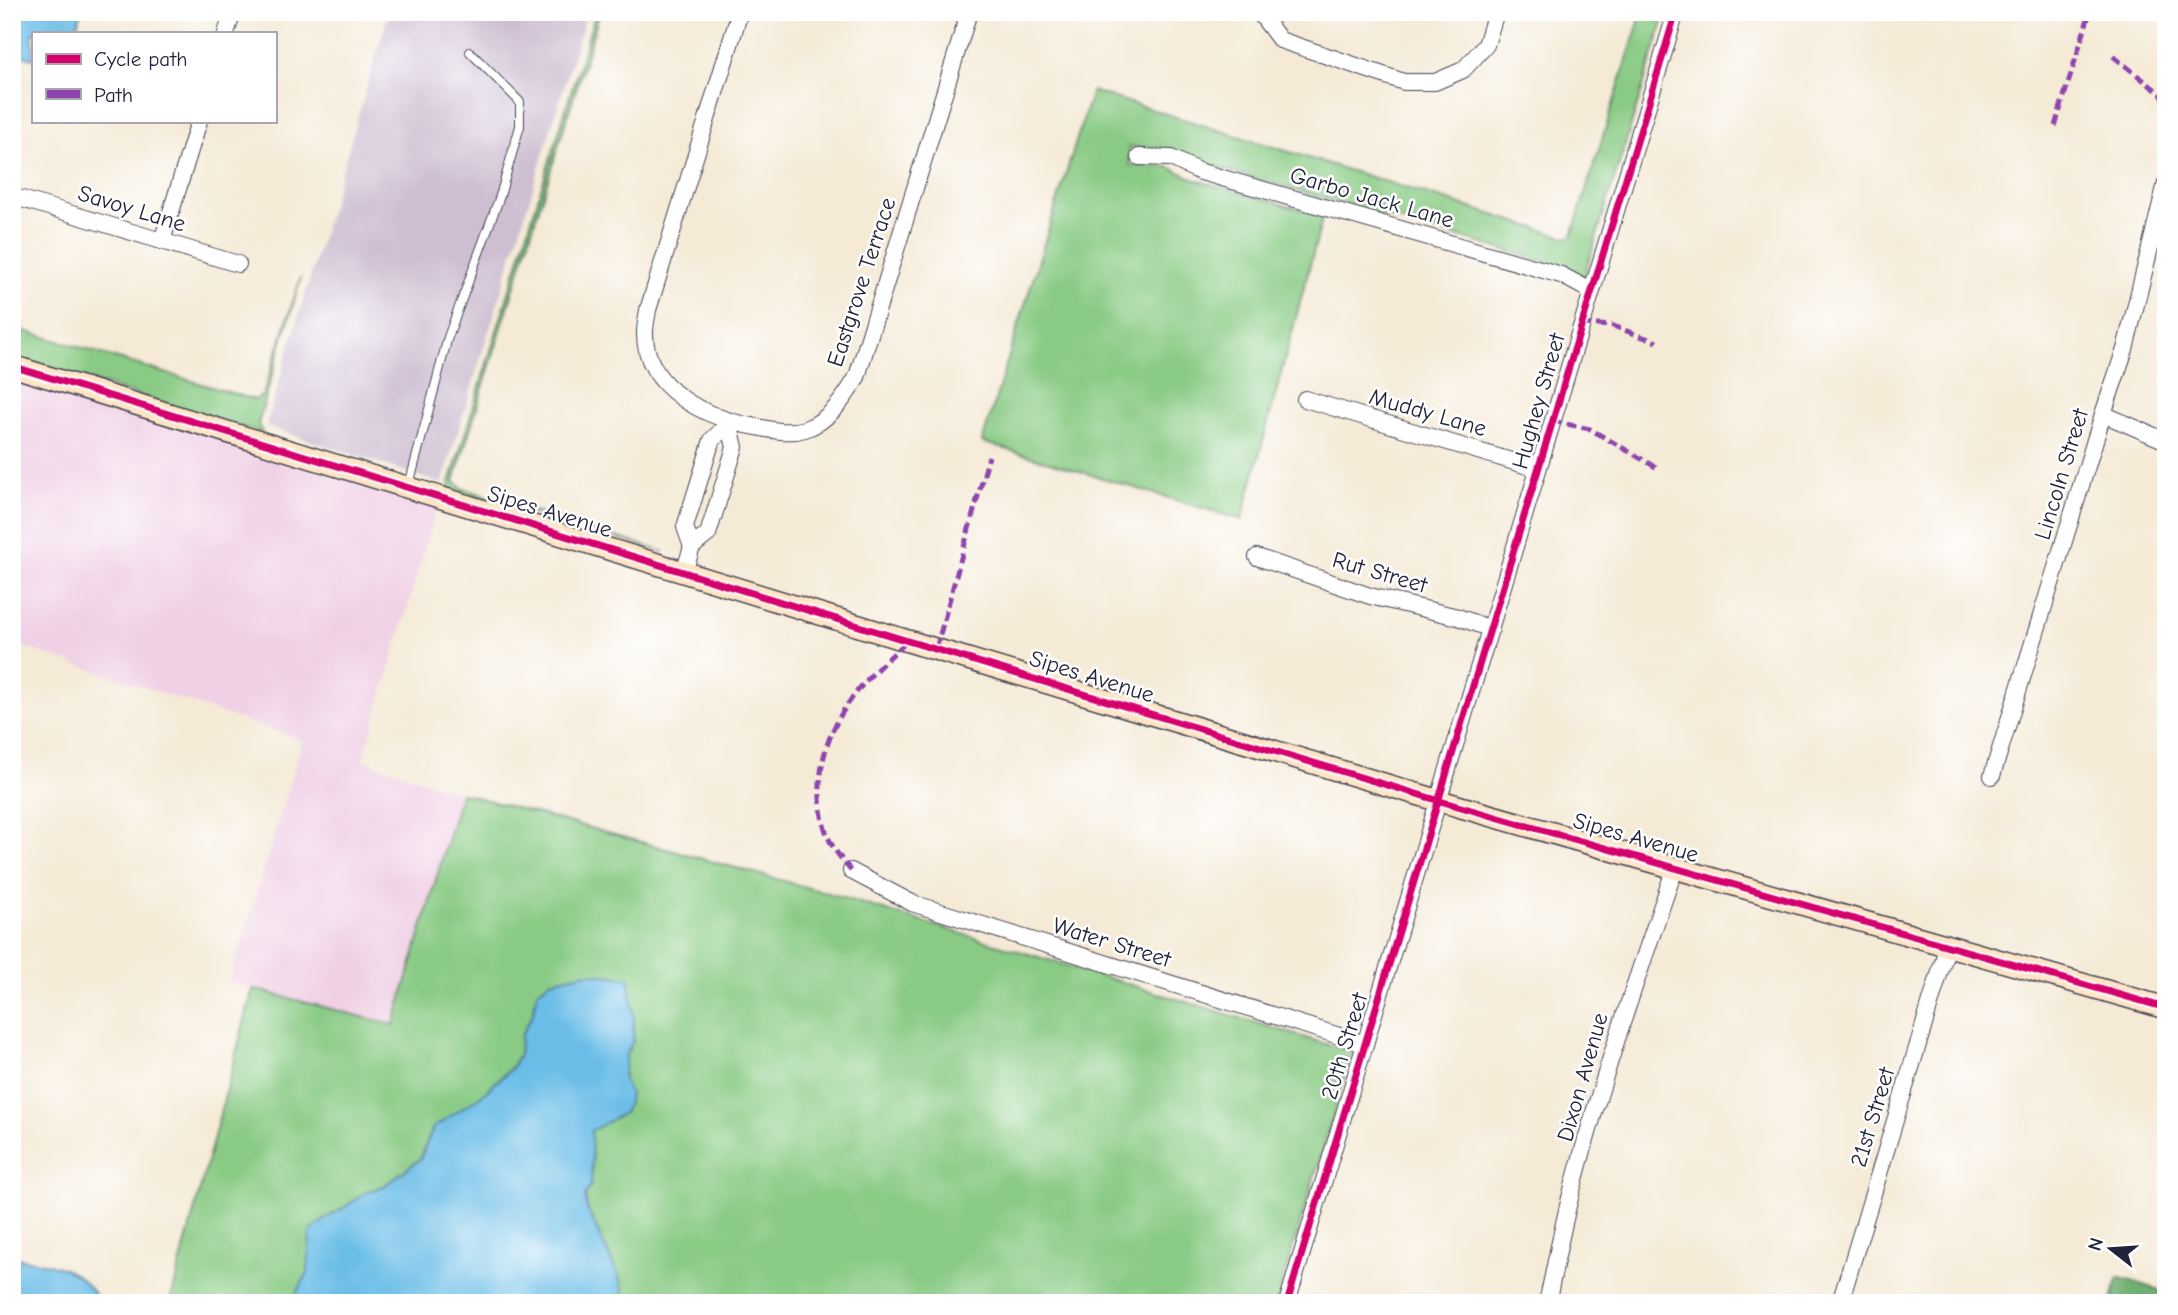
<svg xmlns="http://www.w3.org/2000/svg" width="2178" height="1315" font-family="'Comic Neue',sans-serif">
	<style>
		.built { fill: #f0d0e5 }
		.industrial { fill: #cebed2 }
		.green { fill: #89cb84; stroke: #567660; stroke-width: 2 }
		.forest { fill: #6eaf72; stroke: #486856; stroke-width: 2 }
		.water { fill: #6bbde7; stroke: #467091; stroke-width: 2 }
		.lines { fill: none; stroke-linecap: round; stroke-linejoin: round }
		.lane-casing { stroke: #424052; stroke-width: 10 }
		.street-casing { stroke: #424052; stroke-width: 18 }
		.secondary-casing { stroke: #424052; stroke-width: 24 }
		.lane { stroke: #fff; stroke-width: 8 }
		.street { stroke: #fff; stroke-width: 16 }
		.secondary { stroke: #fde5c5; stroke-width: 21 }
		.quiet { stroke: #8e44ad; stroke-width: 5; stroke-dasharray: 10 5; stroke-linecap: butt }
		.cycleway-casing { stroke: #fff; stroke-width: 11 }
		.cycleway { stroke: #d6006c; stroke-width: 7 }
		.labels { text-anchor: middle; stroke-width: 5; stroke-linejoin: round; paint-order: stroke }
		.street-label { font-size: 23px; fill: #22223b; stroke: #fff }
	</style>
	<rect width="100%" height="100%" fill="#fff"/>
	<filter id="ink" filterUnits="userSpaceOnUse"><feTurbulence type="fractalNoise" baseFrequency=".0143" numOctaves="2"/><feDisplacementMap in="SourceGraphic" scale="14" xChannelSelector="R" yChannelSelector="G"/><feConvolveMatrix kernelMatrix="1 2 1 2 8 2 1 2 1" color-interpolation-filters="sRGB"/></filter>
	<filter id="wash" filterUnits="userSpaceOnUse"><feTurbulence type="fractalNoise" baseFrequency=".00686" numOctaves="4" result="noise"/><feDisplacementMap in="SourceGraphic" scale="28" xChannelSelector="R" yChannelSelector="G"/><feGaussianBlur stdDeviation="1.57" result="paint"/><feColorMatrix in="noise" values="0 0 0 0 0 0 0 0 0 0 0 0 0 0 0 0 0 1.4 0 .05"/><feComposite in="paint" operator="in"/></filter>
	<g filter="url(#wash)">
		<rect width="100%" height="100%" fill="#f4ead6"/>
		<polygon class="built" points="12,376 437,506 363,760 461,793 394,1025 229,983 303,740 12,643"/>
		<polygon class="industrial" points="389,12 587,12 442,484 266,426"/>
		<g class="green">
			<polygon points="596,12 600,12 454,481 461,488 664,552 448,489"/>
			<polygon points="1642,12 1666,12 1584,277 1563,267 1202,163 1171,149 1129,147 1130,165 1169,167 1196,180 1323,216 1242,520 982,442 1092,91 1568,238 1572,235"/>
			<polygon points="301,277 258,424 262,433 12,357 12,327 255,400 263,395"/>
			<polygon points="461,793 831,894 1352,1052 1276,1303 627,1303 619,1277 587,1209 585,1195 591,1185 592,1167 590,1130 625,1112 623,1079 626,1055 633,1040 634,1018 630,998 588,973 551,981 537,993 533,1013 521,1036 519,1055 510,1069 482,1095 433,1128 420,1159 384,1186 365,1193 344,1208 328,1217 311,1232 308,1273 291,1303 170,1303 253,989 394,1025"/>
		</g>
		<polygon class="forest" points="2118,1277 2166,1292 2166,1303 2111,1303"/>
		<g class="water">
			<polygon points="12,12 81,12 75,33 33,33 33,59 12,52"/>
			<polygon points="588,973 629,978 634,1018 633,1041 626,1055 623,1079 630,1094 625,1112 591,1131 592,1167 591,1185 585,1195 587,1209 619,1277 627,1303 291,1303 308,1273 310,1232 328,1217 344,1208 365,1193 384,1186 420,1159 433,1128 482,1095 511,1069 519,1055 521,1036 533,1013 537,992 550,981"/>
			<path d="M 12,1257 C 52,1265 78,1264 100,1303 L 12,1303 Z"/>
		</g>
	</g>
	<g filter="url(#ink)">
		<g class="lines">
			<defs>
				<polyline id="lane" points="409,485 448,337 500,196 520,126 520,102 470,52"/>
				<g id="street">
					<path d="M 740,12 L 648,310 C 647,317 645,325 645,332 C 644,390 708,419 757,427 C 772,430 789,434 805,429 C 829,421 845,398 857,377 L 969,12"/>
					<polyline points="1259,12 1280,40 1404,82 1435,82 1463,70 1486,45 1496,12"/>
					<polyline points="226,33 233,12"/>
					<polyline points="1139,157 1171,158 1198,171 1561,275 1591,291"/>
					<polyline points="12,196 238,264"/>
					<polyline points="162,241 199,121"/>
					<polyline points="1305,399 1538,469"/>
					<polyline points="2103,414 2166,441"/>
					<polyline points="692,547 685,527 712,440 729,423"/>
					<polyline points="1257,557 1370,596 1458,617 1491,629"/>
					<polyline points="684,572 692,547 708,534 727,473 735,447 729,423"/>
					<polyline points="1992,776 2103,414 2125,349 2166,183"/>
					<polyline points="851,871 912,903 1365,1044"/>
					<polyline points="1287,1303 1676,12"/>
					<path d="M 1547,1303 C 1555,1268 1561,1233 1570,1198 C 1599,1087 1637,977 1675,868"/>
					<polyline points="1840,1303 1948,945"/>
				</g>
				<polyline id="secondary" points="12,366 908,641 1440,801 2166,1008"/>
			</defs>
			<use href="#lane" class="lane-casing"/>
			<use href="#street" class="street-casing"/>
			<use href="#secondary" class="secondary-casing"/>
			<use href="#lane" class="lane"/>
			<use href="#street" class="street"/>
			<use href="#secondary" class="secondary"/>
			<g class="quiet">
				<polyline points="2113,56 2161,94 2166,102"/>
				<polyline points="2055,126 2090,12"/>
				<polyline points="1581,324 1613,326 1657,342"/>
				<polyline points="1552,421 1590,429 1659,469"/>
				<polyline points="936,649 989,456"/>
				<path d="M 851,871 C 845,863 837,854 832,845 C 824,831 821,814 820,799 C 817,729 858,683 908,641"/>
			</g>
			<defs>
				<g id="cycleway">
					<polyline points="12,366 908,641 1440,801 2166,1008"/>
					<polyline points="1287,1303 1676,12"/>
				</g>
			</defs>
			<use href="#cycleway" class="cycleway-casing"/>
			<use href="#cycleway" class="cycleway"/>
		</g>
	</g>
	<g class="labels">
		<g class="street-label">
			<text transform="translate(1372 197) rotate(16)" y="8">Garbo Jack Lane</text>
			<text transform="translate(132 208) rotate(17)" y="8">Savoy Lane</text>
			<text transform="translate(861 282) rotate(-72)" y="8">Eastgrove Terrace</text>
			<text transform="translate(1538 401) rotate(-74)" y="8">Hughey Street</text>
			<text transform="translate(1428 412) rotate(16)" y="8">Muddy Lane</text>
			<text transform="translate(2061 474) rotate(-73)" y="8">Lincoln Street</text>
			<text transform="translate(550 511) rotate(17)" y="8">Sipes Avenue</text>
			<text transform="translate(1380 572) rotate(16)" y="8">Rut Street</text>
			<text transform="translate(1092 676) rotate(17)" y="8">Sipes Avenue</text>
			<text transform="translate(1636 837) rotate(16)" y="8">Sipes Avenue</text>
			<text transform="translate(1112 942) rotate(17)" y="8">Water Street</text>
			<text transform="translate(1344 1046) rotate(-73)" y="8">20th Street</text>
			<text transform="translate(1582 1077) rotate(-74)" y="8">Dixon Avenue</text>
			<text transform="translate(1872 1117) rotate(-73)" y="8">21st Street</text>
		</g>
	</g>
	<rect width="2178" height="1315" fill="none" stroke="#fff" stroke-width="42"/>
	<rect x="32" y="32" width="245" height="91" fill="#ffffff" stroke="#a7a7b1" stroke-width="2"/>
	<rect x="46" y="54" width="35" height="10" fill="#d6006c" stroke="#a7a7b1" stroke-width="2"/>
	<text x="94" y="66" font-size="21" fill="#22223b">Cycle path</text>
	<rect x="46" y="89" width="35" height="10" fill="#8e44ad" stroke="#a7a7b1" stroke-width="2"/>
	<text x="94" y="102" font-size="21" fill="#22223b">Path</text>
	<g transform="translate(2111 1249) rotate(287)" stroke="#ffffff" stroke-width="5" paint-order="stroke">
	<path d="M0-5L12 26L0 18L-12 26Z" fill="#22223b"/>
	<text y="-10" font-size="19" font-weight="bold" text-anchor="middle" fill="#22223b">N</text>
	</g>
</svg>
